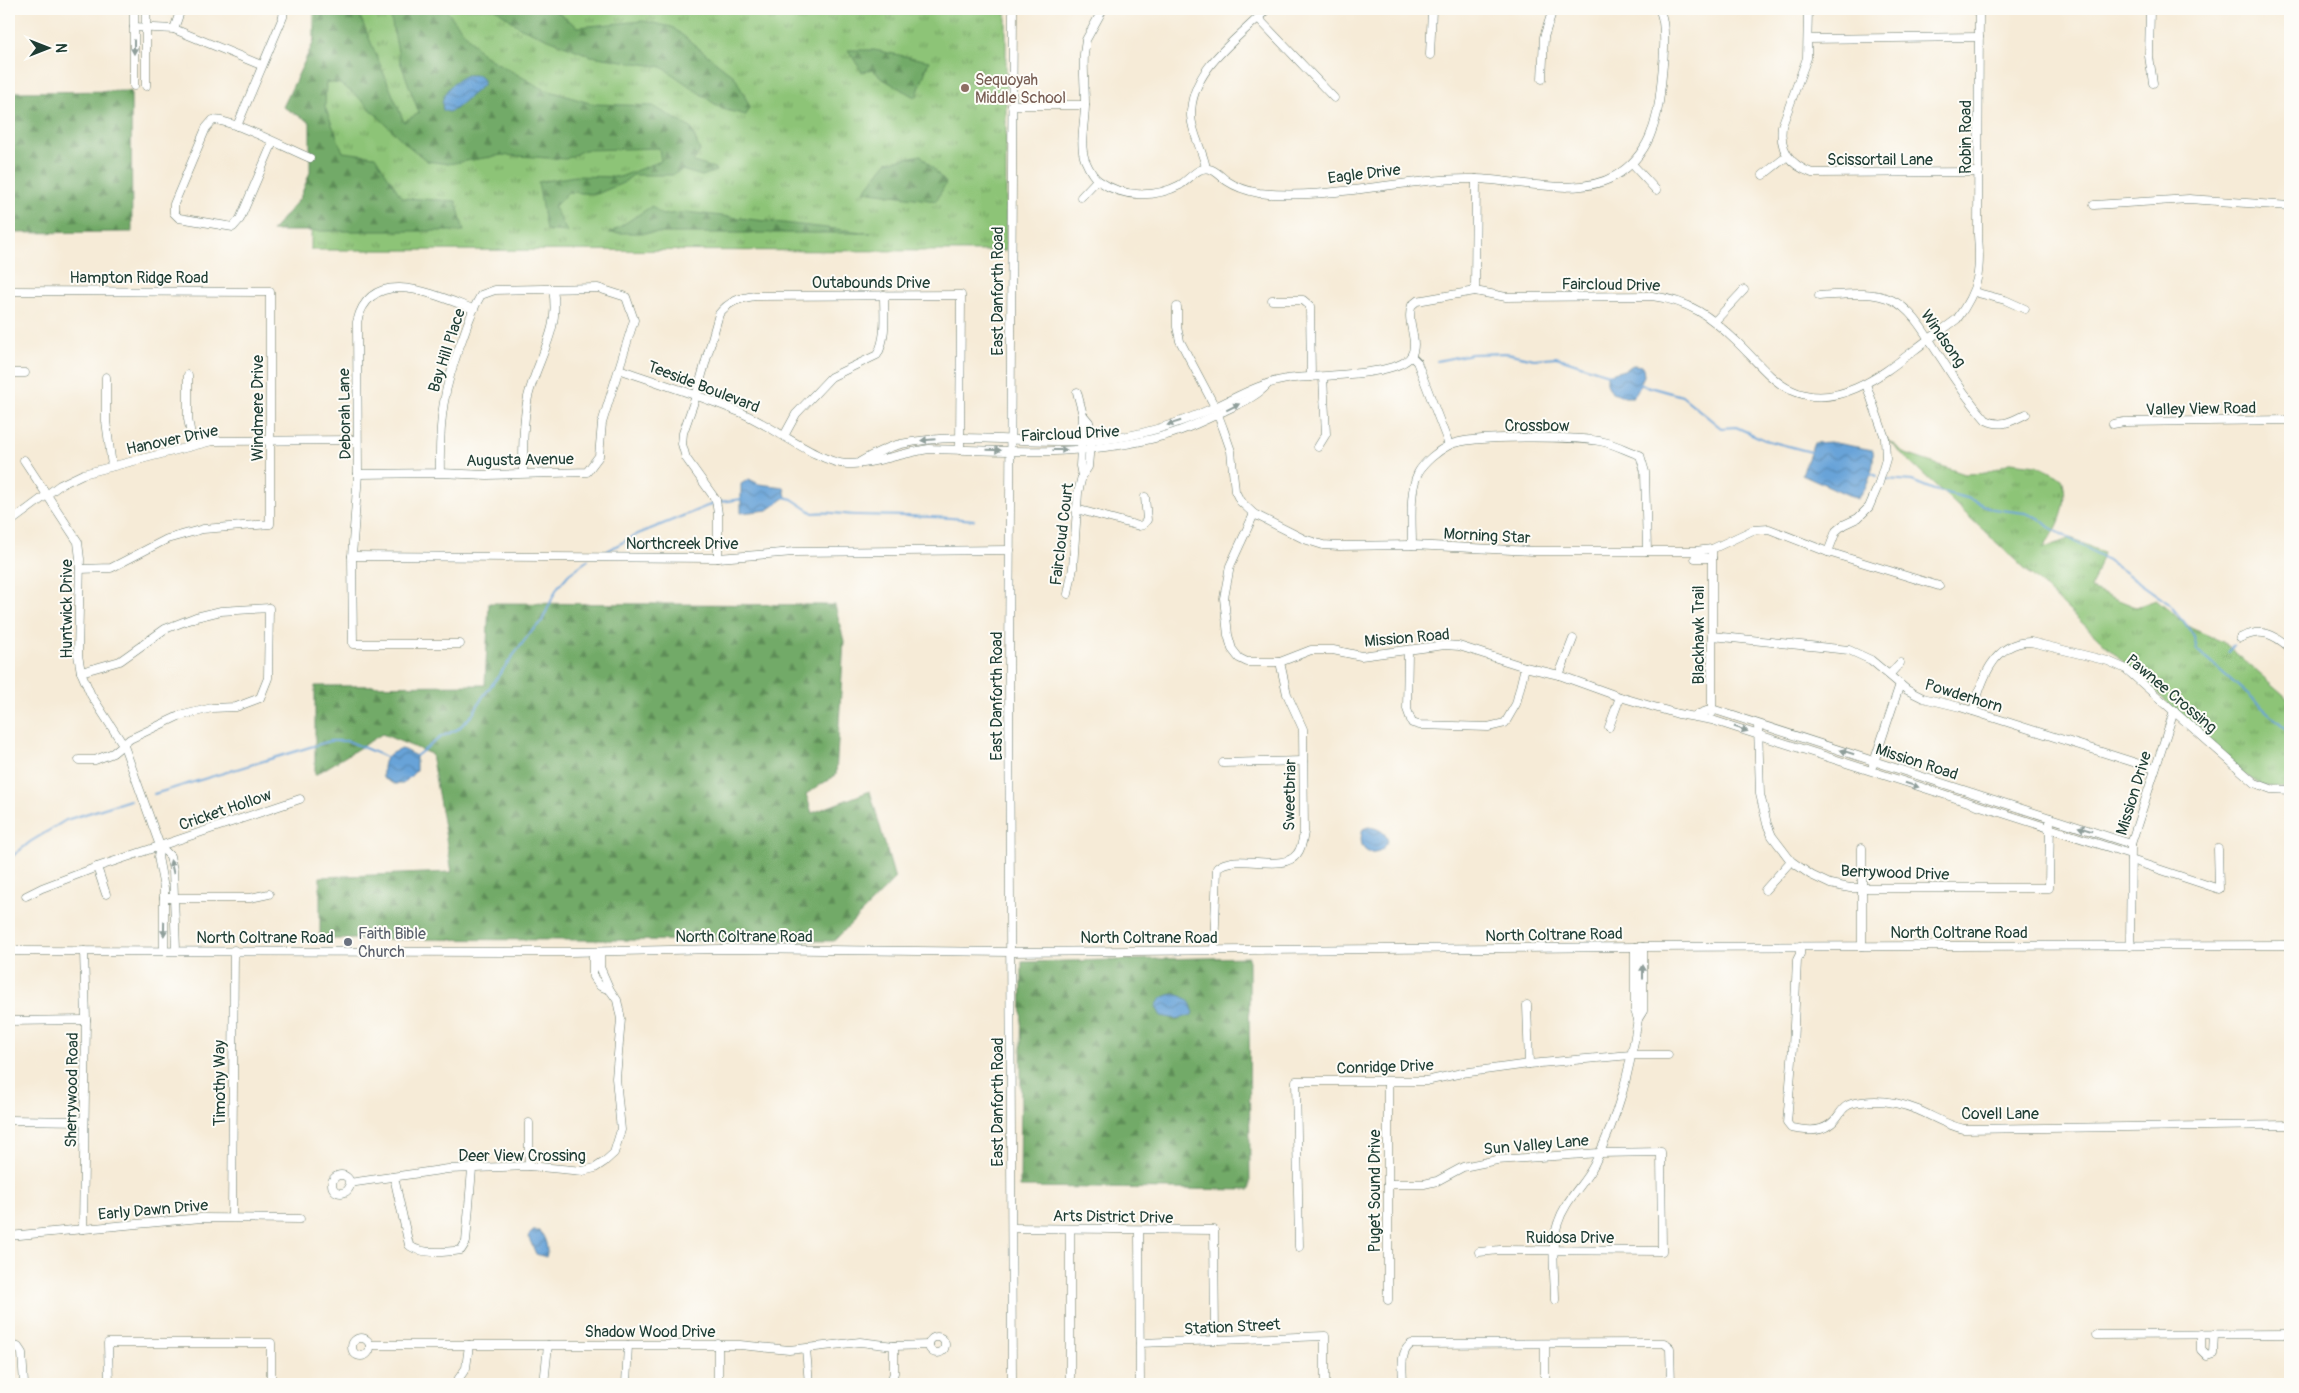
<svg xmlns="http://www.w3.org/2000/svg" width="2299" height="1393" font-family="Pangolin,sans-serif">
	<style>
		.grass { fill: url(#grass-tufts); stroke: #568056 }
		.forest { fill: url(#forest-firs); stroke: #48744e }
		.water { fill: url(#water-waves); stroke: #447086 }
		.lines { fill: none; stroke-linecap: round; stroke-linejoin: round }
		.stream { stroke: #68a3d8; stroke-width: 2 }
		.minor-casing { stroke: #6a7a6d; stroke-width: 9 }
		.minor { stroke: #fff; stroke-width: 8 }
		.oneway { fill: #8f9e9a }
		.education-dot { fill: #8d6e63; stroke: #fdfcf7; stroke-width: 2 }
		.worship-dot { fill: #6b7280; stroke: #fdfcf7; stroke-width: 2 }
		.labels { text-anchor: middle; stroke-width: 4; stroke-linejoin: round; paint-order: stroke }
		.education-label { font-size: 16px; fill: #785e54; stroke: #fdfcf7; text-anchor: start }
		.street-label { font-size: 16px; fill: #1f3d34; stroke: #fdfcf7 }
		.worship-label { font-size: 16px; fill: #5b616d; stroke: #fdfcf7; text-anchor: start }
	</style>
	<defs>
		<pattern id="grass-tufts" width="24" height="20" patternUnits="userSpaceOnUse" patternTransform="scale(1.25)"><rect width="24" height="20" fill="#8dc477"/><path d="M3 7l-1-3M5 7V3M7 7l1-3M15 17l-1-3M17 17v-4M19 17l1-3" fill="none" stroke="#73a062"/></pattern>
		<pattern id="forest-firs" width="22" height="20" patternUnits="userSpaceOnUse" patternTransform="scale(1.25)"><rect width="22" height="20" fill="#72aa68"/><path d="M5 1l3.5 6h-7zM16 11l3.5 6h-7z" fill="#5d8c56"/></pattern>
		<pattern id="water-waves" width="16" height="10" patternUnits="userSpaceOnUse" patternTransform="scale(1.25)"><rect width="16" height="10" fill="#68a3d8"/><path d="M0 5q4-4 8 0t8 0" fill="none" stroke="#5586b0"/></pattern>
	</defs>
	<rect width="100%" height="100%" fill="#fdfcf7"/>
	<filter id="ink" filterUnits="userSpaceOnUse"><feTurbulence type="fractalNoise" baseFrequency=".02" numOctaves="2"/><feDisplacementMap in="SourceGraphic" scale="10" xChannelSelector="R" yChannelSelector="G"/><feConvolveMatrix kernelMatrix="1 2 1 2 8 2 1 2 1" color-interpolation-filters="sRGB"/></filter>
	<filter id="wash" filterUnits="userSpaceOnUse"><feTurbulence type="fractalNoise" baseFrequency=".0096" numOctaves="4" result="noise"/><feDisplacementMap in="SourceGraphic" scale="20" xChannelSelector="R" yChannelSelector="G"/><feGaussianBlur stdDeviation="1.12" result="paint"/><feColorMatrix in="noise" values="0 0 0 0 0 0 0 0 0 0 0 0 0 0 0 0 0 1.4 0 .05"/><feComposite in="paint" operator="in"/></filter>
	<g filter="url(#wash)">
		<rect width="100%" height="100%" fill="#f6ebd7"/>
		<g class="grass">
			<polygon points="314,9 1006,9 1006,251 311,250"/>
			<path d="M 1885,438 L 1906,454 L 1965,474 L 1986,473 L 2011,462 L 2037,465 L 2062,478 C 2070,504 2059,529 2042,549 L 2071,538 L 2103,553 L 2091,589 L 2136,607 L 2156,600 L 2191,628 L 2223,642 L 2284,695 L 2290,702 L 2290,788 L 2262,786 L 2241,772 Z"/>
		</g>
		<g class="forest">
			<polygon points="317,9 357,9 404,122 419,113 400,61 389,9 445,9 483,55 543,89 593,104 653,106 691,128 700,151 693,162 714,168 716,171 702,176 682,170 672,175 633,175 623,183 597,194 568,192 554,207 567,232 546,230 538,182 575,176 620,177 661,161 659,148 584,150 566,159 502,155 448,164 427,161 406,144 356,95 340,84 326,82 325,107 343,152 375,156 402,198 456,201 464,231 272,231 300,198 310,172 310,122 283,107 315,39"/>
			<polygon points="496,9 553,9 578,27 643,21 672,27 735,77 750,107 746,115 722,109 662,67 591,56 521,28"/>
			<polygon points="848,50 874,50 929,61 916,98 883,79 873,70 862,72"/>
			<polygon points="131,91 132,232 9,233 9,92"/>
			<polygon points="921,155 946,183 936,201 864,191 887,162"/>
			<polygon points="652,206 662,215 686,212 871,233 610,233"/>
			<polygon points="489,603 835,605 844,641 836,775 806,794 812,813 870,791 895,879 834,941 320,939 320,877 452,872 431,754 382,734 315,775 315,686 485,685"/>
			<polygon points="1249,957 1250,1190 1020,1187 1022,962"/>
		</g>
		<g class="water">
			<path d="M 467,75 L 479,75 L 483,80 L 483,85 L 454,110 L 448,112 L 443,110 C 439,94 453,81 467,75 Z"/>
			<path d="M 1633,365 L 1643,366 L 1644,376 C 1640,383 1639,392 1633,397 L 1625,397 L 1612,393 L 1607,384 L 1607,375 L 1624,370 Z"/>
			<path d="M 1830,442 L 1873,450 C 1875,466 1869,487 1857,499 L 1802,474 L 1814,443 Z"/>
			<polygon points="749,479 759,484 784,487 786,497 768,510 741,513 741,484"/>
			<path d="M 402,749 L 416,756 L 416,771 L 403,784 L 394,784 L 383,778 C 382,760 385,754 402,749 Z"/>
			<path d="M 1368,827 C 1378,828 1385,831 1388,841 C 1384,850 1378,853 1368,852 C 1360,848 1360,837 1363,829 Z"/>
			<path d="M 1174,994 C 1184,996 1191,1000 1193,1011 L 1192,1015 L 1177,1019 L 1161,1016 L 1156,1007 C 1159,999 1165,995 1174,994 Z"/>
			<path d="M 533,1231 L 539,1231 C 545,1235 549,1250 546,1257 L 536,1254 L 528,1236 Z"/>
		</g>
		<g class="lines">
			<g class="stream">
				<polyline points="1437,361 1471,354 1506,353 1534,359 1556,357 1611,375"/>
				<polyline points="1639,384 1682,396 1721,428 1736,427 1765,440 1811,452"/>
				<polyline points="1870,473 1877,476"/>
				<polyline points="1886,479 1912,481 1934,490 1967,498 1993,509 2025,513 2039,518 2049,527 2106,559 2168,603 2185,623 2194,637 2197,650 2290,732"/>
				<path d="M 784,497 L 792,499 L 813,513 C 829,511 843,515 859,515 C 897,516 936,516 974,520"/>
				<polyline points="720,502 742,499"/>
				<polyline points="601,554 638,534 715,503"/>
				<polyline points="2228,652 2234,645"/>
				<polyline points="416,756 441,737 458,729 473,714 482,698 530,633 542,621 557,588 569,574 588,560"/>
				<polyline points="154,794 330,741 348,741 386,757"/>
				<polyline points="9,859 30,842 66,820 130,800"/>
			</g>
		</g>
	</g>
	<g filter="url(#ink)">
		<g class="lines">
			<defs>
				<g id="minor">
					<polyline points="134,9 134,86"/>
					<path d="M 1103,9 L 1086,40 L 1084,54 C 1083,71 1085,88 1085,105 C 1085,122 1079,144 1085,160 C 1088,167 1093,177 1099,181 C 1123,198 1155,198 1180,185 C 1190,179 1198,166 1209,169 C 1216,170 1221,177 1227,181 C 1236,187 1248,191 1259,193 C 1330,201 1404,177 1476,179 C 1518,180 1577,198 1615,176 C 1649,156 1658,122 1661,85 C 1663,66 1668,25 1659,9"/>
					<polyline points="1611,9 1623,9"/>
					<path d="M 1808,9 L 1807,58 L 1782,126 C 1779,150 1790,165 1812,173 L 1979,172"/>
					<polyline points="2150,9 2149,56 2153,83"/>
					<polyline points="1258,18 1334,98"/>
					<polyline points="134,27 174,29 261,65"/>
					<polyline points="174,29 181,9"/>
					<polyline points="1808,39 1979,37"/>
					<polyline points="1430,55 1432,9"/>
					<polyline points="1542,79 1544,37 1553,9"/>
					<polyline points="146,86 146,9"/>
					<polyline points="1012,105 1085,105"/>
					<polyline points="237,126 283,17 284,9"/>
					<path d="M 273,142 L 240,219 L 233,227 L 179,218 L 174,213 L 174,204 L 206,128 L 213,120 C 233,120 288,149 310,158"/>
					<polyline points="1632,164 1656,190"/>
					<path d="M 1206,168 C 1203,151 1192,134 1191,116 C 1190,69 1238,39 1267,9"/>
					<polyline points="1763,175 1786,157"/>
					<polyline points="1081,197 1097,180"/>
					<polyline points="2094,205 2189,199 2290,206"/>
					<polyline points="9,291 270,292 270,524 203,529 167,539 111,568 80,569"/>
					<polyline points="1475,291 1476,179"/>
					<polyline points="1974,292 2005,300 2025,309"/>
					<path d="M 1819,296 C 1842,295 1871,290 1892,300 C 1915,311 1927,338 1941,358 C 1954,379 1969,401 1986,420 C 2001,428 2012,421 2026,414"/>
					<polyline points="1272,300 1303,300 1310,306 1311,377"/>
					<polyline points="1177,307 1177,327 1180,341 1215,407 1223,428 1231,451 1235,491 1240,501 1254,514 1304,539 1323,545 1339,546 1412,545 1534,551 1695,551 1712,549 1753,530 1769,529 1828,552 1939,586"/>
					<polyline points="1715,321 1744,290"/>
					<polyline points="1411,356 1417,362 1449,445"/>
					<path d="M 619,369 C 658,383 699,395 737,411 C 767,422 818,463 847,464 C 875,464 901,453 929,449 C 1005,451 1088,457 1163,436 C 1183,431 1203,421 1222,412 C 1238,404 1255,398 1267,385"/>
					<polyline points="9,373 25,373"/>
					<polyline points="188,375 188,419 193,445"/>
					<polyline points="106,377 106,421 112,466"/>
					<polyline points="1077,392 1083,415 1080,466 1082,476"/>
					<polyline points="2113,424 2124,422 2290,420"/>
					<path d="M 784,436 L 796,414 L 831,377 L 877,355 C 887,338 884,314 884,295"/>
					<polyline points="1318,447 1326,434 1323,377"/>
					<polyline points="24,460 78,542 80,559 78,655 81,672 91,695 124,746 160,846 170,856 173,870 176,950"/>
					<path d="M 860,462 C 872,455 887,447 901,444 C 965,430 1036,446 1101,440 C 1139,436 1178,424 1213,408 C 1237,397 1260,383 1287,379 C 1310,375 1398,377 1411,356 C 1420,342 1405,321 1412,305 L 1417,301 L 1475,291 L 1506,297 L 1652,296 C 1690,301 1710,316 1737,342 C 1752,356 1772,382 1791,390 C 1842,414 1892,366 1929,339 C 1939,332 1948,326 1957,319 C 1979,289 1981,271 1978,235 L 1979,9"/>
					<path d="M 523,473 C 523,448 523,422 528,397 C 537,359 561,330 553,290"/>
					<path d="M 358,474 L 440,473 L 487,475 L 587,472 L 599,456 L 602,423 L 634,320 L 626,297 L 598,288 L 495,290 L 481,295 C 473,308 468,322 463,337 C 443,389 439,418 440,473"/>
					<polyline points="1076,509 1139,526 1143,525 1147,520 1145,497"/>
					<polyline points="1254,514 1230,566 1224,598 1228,635 1232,649 1239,658 1247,662 1280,662 1311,650 1333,650 1361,656 1445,645 1459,646 1525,667 1559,675 1620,697 1678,714 1712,720 2130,854"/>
					<polyline points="9,523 60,485 83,474 212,441 357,440"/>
					<path d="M 1412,545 C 1412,525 1409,491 1418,473 C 1424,462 1438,451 1449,445 C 1469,435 1580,436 1604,442 C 1617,445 1627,451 1640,455 L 1645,472 L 1647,551"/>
					<polyline points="1712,549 1712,713"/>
					<polyline points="1828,552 1836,531 1843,525 1858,518 1869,507 1878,486 1886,459 1885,438 1866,384"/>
					<polyline points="352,556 718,558 794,552 1010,550"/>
					<path d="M 718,558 L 718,514 L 716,500 L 686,458 L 682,444 L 683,433 L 696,396 L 719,314 C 729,301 740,298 755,296 L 961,295 L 960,450"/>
					<polyline points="1695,558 1712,558"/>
					<polyline points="1068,594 1073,568 1078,493 1082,476 1088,467 1091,432 1089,422 1083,415"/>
					<polyline points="1712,636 1849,650 1871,660 1907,690 1923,698 1960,707 2155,769"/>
					<path d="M 2240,638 C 2261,628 2273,633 2290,648"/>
					<path d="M 460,644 L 353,644 L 352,556 L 358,474 L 357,322 C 371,264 435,295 473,309"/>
					<polyline points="1408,652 1407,709 1412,723 1419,725 1488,727 1505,723 1516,704 1525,667"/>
					<polyline points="1890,674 1900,663"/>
					<polyline points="1559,675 1573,639"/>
					<path d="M 1973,711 C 1981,682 1993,641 2031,642 L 2108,661 L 2126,669 L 2255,783 L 2271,789 L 2290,790"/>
					<polyline points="1696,715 1712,709 2131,844"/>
					<polyline points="1758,725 1760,794 1767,824 1772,836 1791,861 1811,875 1830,884 1850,888 2049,888 2050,818"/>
					<polyline points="1609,727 1620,697"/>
					<polyline points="79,760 95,760 113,753 130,739 179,716 212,708 236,707 260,698 268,678 269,608 221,611 196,617 165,629 120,661 81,672"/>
					<polyline points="1223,763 1303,761"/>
					<polyline points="1873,765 1900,684"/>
					<polyline points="160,846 158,857 164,888 164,950"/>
					<polyline points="1862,848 1862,946"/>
					<polyline points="2131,860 2219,889 2218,849"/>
					<polyline points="97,867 106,894"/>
					<polyline points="1765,890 1791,861"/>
					<polyline points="26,896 42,888 97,867 300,799"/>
					<polyline points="164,898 250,898 269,894"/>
					<path d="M 1800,946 L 1800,954 L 1797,960 L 1793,1047 L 1787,1123 L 1791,1128 C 1803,1130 1818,1133 1829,1125 C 1843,1116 1838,1104 1861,1102 C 1880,1099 1901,1103 1918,1110 C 1934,1117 1946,1125 1964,1129 L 2290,1125"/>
					<polyline points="2130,946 2131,844 2174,711"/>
					<polyline points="1635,947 1635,1011 1638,1019"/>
					<polyline points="9,951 570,952 720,949 1010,952 1635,947 2290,945"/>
					<path d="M 1214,951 L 1217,868 C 1236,851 1282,874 1297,854 C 1302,848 1303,839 1304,832 L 1303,729 L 1287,694 L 1280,662"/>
					<polyline points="593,952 593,977 600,986 610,990 600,967 600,952"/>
					<polyline points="1527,1005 1529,1064"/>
					<polyline points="9,1021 86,1020"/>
					<polyline points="1388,1082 1388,1300"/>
					<polyline points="9,1120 84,1121"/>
					<polyline points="529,1166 529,1123"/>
					<circle cx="341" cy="1184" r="9"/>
					<path d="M 394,1177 L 409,1245 C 420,1255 447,1252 461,1250 L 466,1242 L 472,1169"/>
					<polyline points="349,1183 448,1169 529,1166 583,1171 595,1168 604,1162 614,1153 621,1130 616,1078 621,1019 617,1000 610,990"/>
					<polyline points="1388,1184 1424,1184 1437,1181 1463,1167 1497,1160 1599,1153 1661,1152 1662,1251 1500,1250 1479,1252"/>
					<polyline points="232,1217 234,950"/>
					<polyline points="1012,1228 1214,1230 1215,1339"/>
					<polyline points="83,1229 86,1020 84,951"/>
					<polyline points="1070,1229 1070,1384"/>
					<polyline points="1139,1230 1140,1384"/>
					<polyline points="9,1236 201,1218 300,1219"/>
					<polyline points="1299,1247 1296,1081 1426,1081 1462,1073 1529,1064 1631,1055 1668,1055"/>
					<path d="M 1555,1300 C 1555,1276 1550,1246 1558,1223 C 1565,1200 1583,1186 1594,1165 C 1619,1114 1629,1074 1638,1019 L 1643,1011 L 1643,947"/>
					<polyline points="2201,1334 2201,1350 2207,1356 2213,1354 2214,1334"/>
					<polyline points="2096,1335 2290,1334"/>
					<circle cx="937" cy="1345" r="8"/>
					<circle cx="361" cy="1347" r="9"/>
					<polyline points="1140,1343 1325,1336 1325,1384"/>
					<polyline points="9,1344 18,1347 22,1353 24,1384"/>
					<polyline points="1545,1344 1545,1384"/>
					<polyline points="370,1345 740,1345 789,1350 860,1342 894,1346 929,1345"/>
					<polyline points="806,1349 809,1384"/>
					<polyline points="109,1384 108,1343 271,1343 271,1384"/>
					<polyline points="455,1384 466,1368 469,1345"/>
					<polyline points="544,1384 548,1345"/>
					<polyline points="626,1384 628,1345"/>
					<polyline points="718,1384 718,1344"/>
					<polyline points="890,1384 894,1373 894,1346"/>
					<polyline points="1012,1384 1009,671 1013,9"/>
					<path d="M 1403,1384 C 1403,1372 1399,1352 1411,1344 L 1654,1343 L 1664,1343 L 1670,1348 L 1671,1384"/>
				</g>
			</defs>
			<use href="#minor" class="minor-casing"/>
			<use href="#minor" class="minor"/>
		</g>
		<defs><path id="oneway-solid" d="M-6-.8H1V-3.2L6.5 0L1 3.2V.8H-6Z" transform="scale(1.25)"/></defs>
		<g class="oneway">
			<use href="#oneway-solid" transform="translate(134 47) rotate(90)"/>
			<use href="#oneway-solid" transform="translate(1233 407) rotate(-26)"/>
			<use href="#oneway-solid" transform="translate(1174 423) rotate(163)"/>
			<use href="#oneway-solid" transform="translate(928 440) rotate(175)"/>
			<use href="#oneway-solid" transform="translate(994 450) rotate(1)"/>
			<use href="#oneway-solid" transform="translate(1060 450)"/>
			<use href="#oneway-solid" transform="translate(1741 729) rotate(19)"/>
			<use href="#oneway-solid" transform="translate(1847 752) rotate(-163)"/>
			<use href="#oneway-solid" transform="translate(1912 785) rotate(18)"/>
			<use href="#oneway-solid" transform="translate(2085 829) rotate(-162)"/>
			<use href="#oneway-solid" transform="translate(172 867) rotate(-103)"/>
			<use href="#oneway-solid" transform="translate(164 929) rotate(91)"/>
			<use href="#oneway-solid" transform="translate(1643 972) rotate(-90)"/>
		</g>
	</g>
	<circle class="education-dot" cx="965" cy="88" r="5"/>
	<circle class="worship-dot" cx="348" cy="942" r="5"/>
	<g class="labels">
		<g class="education-label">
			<text x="975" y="85">Sequoyah<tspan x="975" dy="18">Middle School</tspan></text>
		</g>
		<g class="street-label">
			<text transform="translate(1965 137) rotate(-90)" y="6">Robin Road</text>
			<text x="1880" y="165">Scissortail Lane</text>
			<text transform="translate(1364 173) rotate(-7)" y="6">Eagle Drive</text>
			<text x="139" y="283">Hampton Ridge Road</text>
			<text x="871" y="288">Outabounds Drive</text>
			<text transform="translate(1611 284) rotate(1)" y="6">Faircloud Drive</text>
			<text transform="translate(997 291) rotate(-90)" y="6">East Danforth Road</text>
			<text transform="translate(1944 338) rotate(55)" y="6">Windsong</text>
			<text transform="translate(446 350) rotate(-72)" y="6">Bay Hill Place</text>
			<text transform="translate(704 386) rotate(21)" y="6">Teeside Boulevard</text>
			<text transform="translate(257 408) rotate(-90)" y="6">Windmere Drive</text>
			<text transform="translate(2201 408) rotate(-1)" y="6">Valley View Road</text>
			<text transform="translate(344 414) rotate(-91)" y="6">Deborah Lane</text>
			<text x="1537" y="431">Crossbow</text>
			<text transform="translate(1070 433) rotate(-3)" y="6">Faircloud Drive</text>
			<text transform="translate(172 439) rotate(-12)" y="6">Hanover Drive</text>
			<text transform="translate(520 459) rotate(-1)" y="6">Augusta Avenue</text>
			<text transform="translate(1061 534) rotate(-83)" y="6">Faircloud Court</text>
			<text transform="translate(1487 535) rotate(3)" y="6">Morning Star</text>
			<text x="682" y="549">Northcreek Drive</text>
			<text transform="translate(66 609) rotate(-90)" y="6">Huntwick Drive</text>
			<text transform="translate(1698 635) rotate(-90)" y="6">Blackhawk Trail</text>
			<text transform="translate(1407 637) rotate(-5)" y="6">Mission Road</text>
			<text transform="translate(2172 693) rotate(40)" y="6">Pawnee Crossing</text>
			<text transform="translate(1964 695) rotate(17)" y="6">Powderhorn</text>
			<text transform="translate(996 696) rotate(-90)" y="6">East Danforth Road</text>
			<text transform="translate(1917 761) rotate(18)" y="6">Mission Road</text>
			<text transform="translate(2133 793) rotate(-73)" y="6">Mission Drive</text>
			<text transform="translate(1289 795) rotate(-89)" y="6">Sweetbriar</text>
			<text transform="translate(225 809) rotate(-19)" y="6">Cricket Hollow</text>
			<text transform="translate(1895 872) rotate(2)" y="6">Berrywood Drive</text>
			<text x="1959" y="938">North Coltrane Road</text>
			<text transform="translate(1554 934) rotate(-1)" y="6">North Coltrane Road</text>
			<text x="744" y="942">North Coltrane Road</text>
			<text x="265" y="943">North Coltrane Road</text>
			<text x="1149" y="943">North Coltrane Road</text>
			<text transform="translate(1385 1066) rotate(-2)" y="6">Conridge Drive</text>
			<text transform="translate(219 1083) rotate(-90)" y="6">Timothy Way</text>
			<text transform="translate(71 1090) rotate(-89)" y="6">Sherrywood Road</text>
			<text transform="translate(997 1102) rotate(-90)" y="6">East Danforth Road</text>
			<text x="2000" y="1119">Covell Lane</text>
			<text transform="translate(1536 1144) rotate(-5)" y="6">Sun Valley Lane</text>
			<text x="522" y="1161">Deer View Crossing</text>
			<text transform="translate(1374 1191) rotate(-90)" y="6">Puget Sound Drive</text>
			<text transform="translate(153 1209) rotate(-5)" y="6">Early Dawn Drive</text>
			<text transform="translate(1113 1216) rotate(1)" y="6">Arts District Drive</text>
			<text x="1570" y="1243">Ruidosa Drive</text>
			<text transform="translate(1232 1326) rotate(-3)" y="6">Station Street</text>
			<text x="650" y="1337">Shadow Wood Drive</text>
		</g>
		<g class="worship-label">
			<text x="358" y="939">Faith Bible<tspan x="358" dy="18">Church</tspan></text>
		</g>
	</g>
	<rect width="2299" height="1393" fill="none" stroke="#fdfcf7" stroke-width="30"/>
	<g transform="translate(48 48) rotate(90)" stroke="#fdfcf7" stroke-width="4" paint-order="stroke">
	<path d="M0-4L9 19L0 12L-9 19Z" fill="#1f3d34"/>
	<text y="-8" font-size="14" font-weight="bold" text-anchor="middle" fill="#1f3d34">N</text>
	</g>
</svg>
